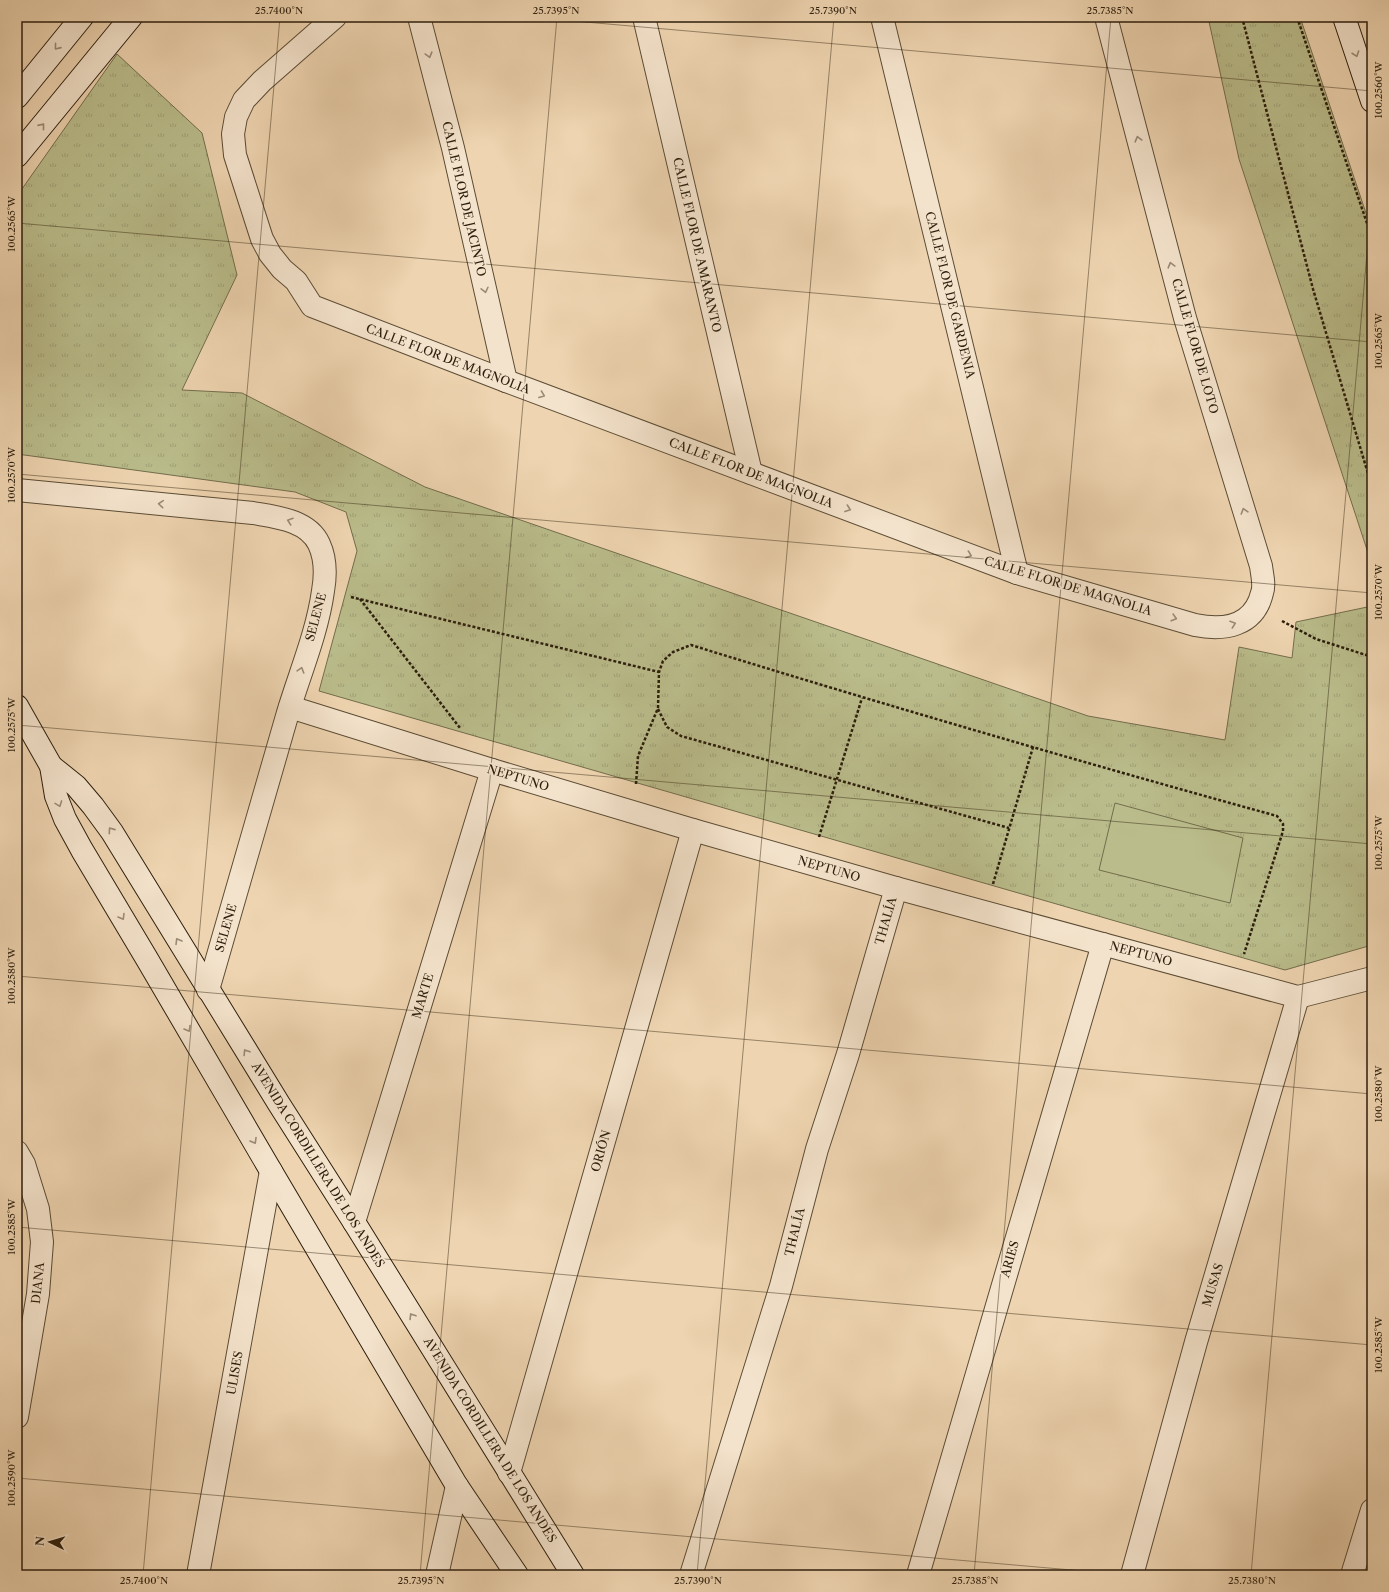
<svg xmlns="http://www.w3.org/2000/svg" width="1389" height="1592" font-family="'Libre Caslon Text',serif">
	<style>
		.park { fill: url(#park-tufts); stroke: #736d4c }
		.pitch { fill: #babc8b; stroke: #736d4c }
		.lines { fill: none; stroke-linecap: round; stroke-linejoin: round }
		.street-casing { stroke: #5c4c35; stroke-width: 24 }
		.secondary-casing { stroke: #2c1e0c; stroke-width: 24 }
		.path { stroke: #2c1e0c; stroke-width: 2.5; stroke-dasharray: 3 2; stroke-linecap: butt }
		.street { stroke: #f4e3cc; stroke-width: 22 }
		.secondary { stroke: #f4e3cc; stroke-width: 22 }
		.oneway { stroke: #9a8a76 }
		.ticks { fill: none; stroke: #2c1e0c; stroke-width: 1; stroke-opacity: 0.45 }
		.labels { text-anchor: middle; stroke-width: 3.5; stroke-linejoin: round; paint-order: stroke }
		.street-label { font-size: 12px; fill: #2c1e0c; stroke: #f4e3cc }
		.neatline { fill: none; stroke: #2c1e0c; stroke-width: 1.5 }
		.ticks-label { font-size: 10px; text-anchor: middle; fill: #2c1e0c }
	</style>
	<defs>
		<pattern id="park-tufts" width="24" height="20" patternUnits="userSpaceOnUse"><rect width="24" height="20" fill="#babc8b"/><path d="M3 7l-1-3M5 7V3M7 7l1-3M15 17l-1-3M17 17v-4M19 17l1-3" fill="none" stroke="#a0a177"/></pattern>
	</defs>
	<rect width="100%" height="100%" fill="#eed4b0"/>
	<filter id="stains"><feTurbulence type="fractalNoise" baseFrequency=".005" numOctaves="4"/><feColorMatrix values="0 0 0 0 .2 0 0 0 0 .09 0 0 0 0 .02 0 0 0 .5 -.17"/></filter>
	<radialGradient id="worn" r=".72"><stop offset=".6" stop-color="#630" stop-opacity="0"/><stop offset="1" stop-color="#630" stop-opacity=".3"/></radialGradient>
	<g class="park">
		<polygon points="1208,17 1300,17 1372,231 1372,565 1239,159"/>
		<polygon points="117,54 202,133 237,275 182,390 242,393 425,487 1088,716 1225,740 1239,647 1292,658 1296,622 1372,606 1372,945 1285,970 319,691 357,551 346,512 295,492 17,454 17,196"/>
	</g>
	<polygon class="pitch" points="1115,803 1243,838 1230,903 1099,870"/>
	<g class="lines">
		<defs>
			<g id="street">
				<path d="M 335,17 L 262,81 L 244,100 L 236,117 L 233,134 L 235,155 L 262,239 L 270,254 L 282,269 L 296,281 L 312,306 L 506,381 L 1017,573 L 1195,625 C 1224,631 1254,626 1262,593 C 1265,585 1262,575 1261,566 L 1185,318 L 1106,17"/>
				<polyline points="419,17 453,148 506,381"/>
				<polyline points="644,17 751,473"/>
				<polyline points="882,17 1017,573"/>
				<path d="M 17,490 L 253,513 C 276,517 308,520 319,544 C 326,559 326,574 323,591 C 317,634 299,675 287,716 C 261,807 234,898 208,990"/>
				<polyline points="290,707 492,770 693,830 896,888 1298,997 1372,978"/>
				<polyline points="17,1152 24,1164 38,1209 42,1242 38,1294 17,1417"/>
				<polyline points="354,1222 492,770"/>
				<polyline points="509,1473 693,830"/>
				<polyline points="198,1575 271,1171"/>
				<polyline points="437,1575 457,1486"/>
				<polyline points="691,1575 781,1286 817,1149 848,1054 896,888"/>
				<polyline points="918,1575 1103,944"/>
				<polyline points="1132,1575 1196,1342 1298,997"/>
				<polyline points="1352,1575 1372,1510"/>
			</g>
			<g id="secondary">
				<polyline points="1344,17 1372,101"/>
				<polyline points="17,97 82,17"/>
				<polyline points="17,156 131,17"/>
				<polyline points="17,706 51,766 56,796 65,819 82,850 147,959 271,1171 457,1486 517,1575"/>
				<polyline points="51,766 76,786 93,806 112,832 279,1104 354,1222 573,1575"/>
			</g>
		</defs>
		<use href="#street" class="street-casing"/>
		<use href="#secondary" class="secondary-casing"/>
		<g class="path">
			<polyline points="1242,17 1313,289 1372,487"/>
			<polyline points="1297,17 1372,238"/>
			<polyline points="351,597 659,672"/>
			<polyline points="360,599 460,728"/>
			<polyline points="1282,621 1316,639 1366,655 1372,653"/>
			<polyline points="658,709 667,727 681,736 1009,828"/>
			<path d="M 636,784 L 638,756 L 658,708 L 659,672 L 663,661 L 673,652 L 691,645 C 885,705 1081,762 1277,816 L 1283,824 L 1283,831 L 1244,954"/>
			<polyline points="819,837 862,698"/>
			<polyline points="993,884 1033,747"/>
		</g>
		<use href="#street" class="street"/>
		<use href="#secondary" class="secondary"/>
	</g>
	<defs><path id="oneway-chevron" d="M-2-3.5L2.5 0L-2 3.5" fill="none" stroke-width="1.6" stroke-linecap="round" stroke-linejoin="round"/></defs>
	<g class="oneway">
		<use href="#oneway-chevron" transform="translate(57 47) rotate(129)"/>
		<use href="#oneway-chevron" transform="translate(1356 54) rotate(71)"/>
		<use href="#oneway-chevron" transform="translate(429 55) rotate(75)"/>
		<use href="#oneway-chevron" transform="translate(42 126) rotate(-51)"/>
		<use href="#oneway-chevron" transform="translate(1138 139) rotate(-105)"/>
		<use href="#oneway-chevron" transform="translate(1171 265) rotate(-105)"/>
		<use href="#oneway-chevron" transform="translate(485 290) rotate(77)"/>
		<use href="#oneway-chevron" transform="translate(542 395) rotate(21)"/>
		<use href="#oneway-chevron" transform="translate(161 504) rotate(-175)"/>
		<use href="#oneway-chevron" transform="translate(848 509) rotate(20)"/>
		<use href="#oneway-chevron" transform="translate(1244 511) rotate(-107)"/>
		<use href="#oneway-chevron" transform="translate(290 521) rotate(-161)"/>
		<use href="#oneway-chevron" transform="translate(969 555) rotate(20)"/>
		<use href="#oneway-chevron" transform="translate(1174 618) rotate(16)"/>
		<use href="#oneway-chevron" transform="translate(1233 624) rotate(-19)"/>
		<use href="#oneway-chevron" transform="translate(301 670) rotate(-73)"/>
		<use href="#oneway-chevron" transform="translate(59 804) rotate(70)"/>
		<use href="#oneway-chevron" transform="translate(111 830) rotate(-125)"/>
		<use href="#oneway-chevron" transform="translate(122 917) rotate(59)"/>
		<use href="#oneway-chevron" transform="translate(178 941) rotate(-121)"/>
		<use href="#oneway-chevron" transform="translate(188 1029) rotate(60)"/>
		<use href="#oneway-chevron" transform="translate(246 1052) rotate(-122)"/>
		<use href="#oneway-chevron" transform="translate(254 1141) rotate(60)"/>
		<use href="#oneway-chevron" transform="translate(412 1316) rotate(-122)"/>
	</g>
	<path class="ticks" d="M 528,17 L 1372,91M 17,223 L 1372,342M 17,474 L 1372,593M 17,725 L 1372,844M 17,976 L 1372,1094M 17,1227 L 1372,1345M 17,1478 L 1129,1575M 143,1575 L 280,17M 420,1575 L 557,17M 697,1575 L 834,17M 974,1575 L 1111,17M 1251,1575 L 1372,196"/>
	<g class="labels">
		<g class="street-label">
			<text transform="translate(464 199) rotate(77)" y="4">CALLE FLOR DE JACINTO</text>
			<text transform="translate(697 245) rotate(77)" y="4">CALLE FLOR DE AMARANTO</text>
			<text transform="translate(950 295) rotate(76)" y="4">CALLE FLOR DE GARDENIA</text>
			<text transform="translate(1195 346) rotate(74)" y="4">CALLE FLOR DE LOTO</text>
			<text transform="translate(448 359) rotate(21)" y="4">CALLE FLOR DE MAGNOLIA</text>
			<text transform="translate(751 473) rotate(21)" y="4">CALLE FLOR DE MAGNOLIA</text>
			<text transform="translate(1068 586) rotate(17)" y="4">CALLE FLOR DE MAGNOLIA</text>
			<text transform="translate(316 617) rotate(-75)" y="4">SELENE</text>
			<text transform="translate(518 778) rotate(17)" y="4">NEPTUNO</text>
			<text transform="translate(829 869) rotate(16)" y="4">NEPTUNO</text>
			<text transform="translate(886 921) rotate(-74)" y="4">THALÍA</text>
			<text transform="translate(226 928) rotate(-74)" y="4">SELENE</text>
			<text transform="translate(1141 954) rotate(15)" y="4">NEPTUNO</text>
			<text transform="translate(423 996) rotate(-73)" y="4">MARTE</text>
			<text transform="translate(601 1151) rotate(-74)" y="4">ORIÓN</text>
			<text transform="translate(318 1165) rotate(58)" y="4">AVENIDA CORDILLERA DE LOS ANDES</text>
			<text transform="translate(795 1232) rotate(-76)" y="4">THALÍA</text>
			<text transform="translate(1010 1259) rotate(-74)" y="4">ARIES</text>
			<text transform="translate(38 1283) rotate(-84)" y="4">DIANA</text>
			<text transform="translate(1213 1285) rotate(-73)" y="4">MUSAS</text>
			<text transform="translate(235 1373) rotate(-80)" y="4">ULISES</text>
			<text transform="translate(490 1440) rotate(58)" y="4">AVENIDA CORDILLERA DE LOS ANDES</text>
		</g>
	</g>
	<rect width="1389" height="1592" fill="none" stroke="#eed4b0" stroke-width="44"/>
	<g transform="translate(50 1542) rotate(275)" stroke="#f4e3cc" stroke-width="3" paint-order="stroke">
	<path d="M0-3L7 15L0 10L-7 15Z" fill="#2c1e0c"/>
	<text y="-6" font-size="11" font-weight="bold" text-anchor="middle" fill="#2c1e0c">N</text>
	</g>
	<rect x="22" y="22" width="1345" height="1548" class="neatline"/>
	<g class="ticks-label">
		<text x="279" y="14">25.7400°N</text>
		<text x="556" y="14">25.7395°N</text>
		<text x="833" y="14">25.7390°N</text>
		<text x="1110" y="14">25.7385°N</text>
		<text transform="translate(1378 90) rotate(-90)" y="4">100.2560°W</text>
		<text transform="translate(11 224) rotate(-90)" y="4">100.2565°W</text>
		<text transform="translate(1378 341) rotate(-90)" y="4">100.2565°W</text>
		<text transform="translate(11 475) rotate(-90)" y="4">100.2570°W</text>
		<text transform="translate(1378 592) rotate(-90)" y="4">100.2570°W</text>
		<text transform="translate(11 725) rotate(-90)" y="4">100.2575°W</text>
		<text transform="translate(1378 843) rotate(-90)" y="4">100.2575°W</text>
		<text transform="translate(11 976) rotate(-90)" y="4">100.2580°W</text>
		<text transform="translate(1378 1094) rotate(-90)" y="4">100.2580°W</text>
		<text transform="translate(11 1227) rotate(-90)" y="4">100.2585°W</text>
		<text transform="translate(1378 1345) rotate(-90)" y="4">100.2585°W</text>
		<text transform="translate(11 1478) rotate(-90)" y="4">100.2590°W</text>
		<text x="144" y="1584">25.7400°N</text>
		<text x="421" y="1584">25.7395°N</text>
		<text x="698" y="1584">25.7390°N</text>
		<text x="975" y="1584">25.7385°N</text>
		<text x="1252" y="1584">25.7380°N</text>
	</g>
	<rect width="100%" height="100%" filter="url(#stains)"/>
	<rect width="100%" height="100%" fill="url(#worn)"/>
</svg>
